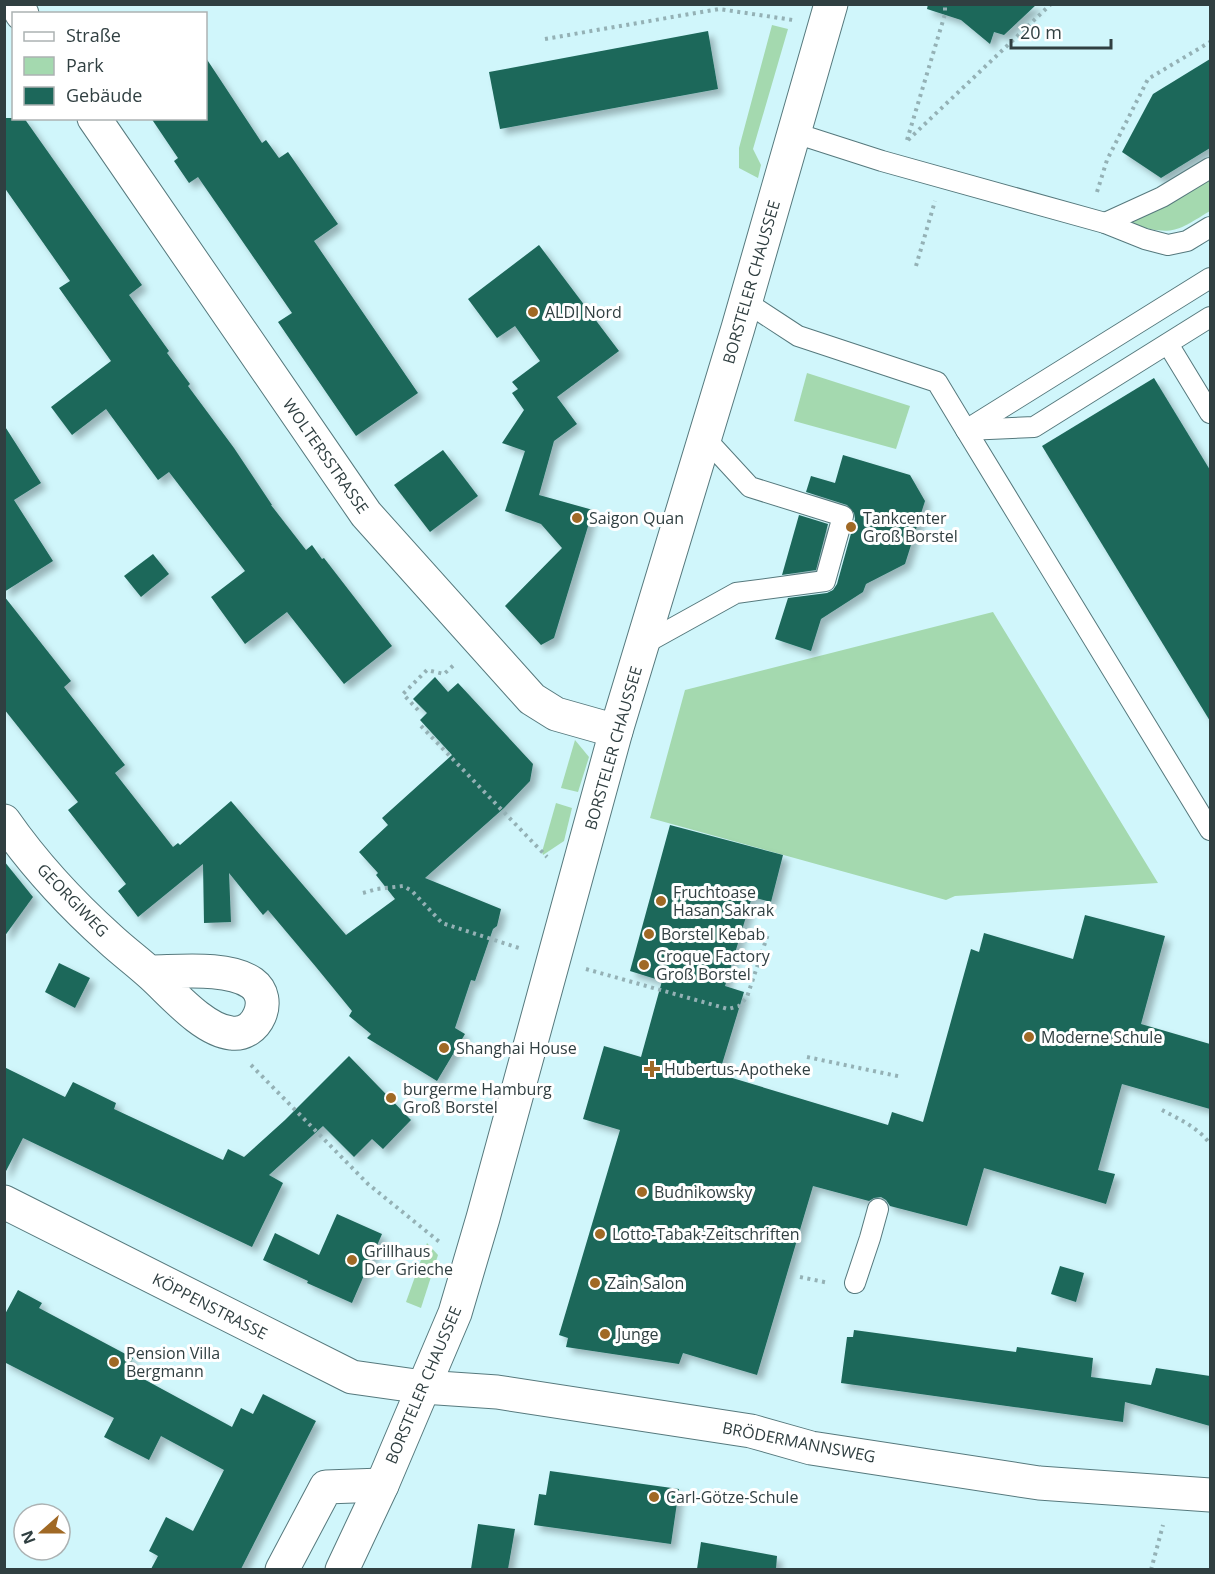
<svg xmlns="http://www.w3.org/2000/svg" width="1215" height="1574" font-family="'Open Sans',sans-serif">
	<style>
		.green { fill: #a4d9af }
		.building { fill: #1c675a; filter: url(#shadow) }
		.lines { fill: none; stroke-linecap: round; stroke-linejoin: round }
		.lane-casing { stroke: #56797d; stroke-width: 22 }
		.street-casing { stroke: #56797d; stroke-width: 35 }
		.secondary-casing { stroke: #56797d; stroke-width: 35 }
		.path { stroke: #94b1b5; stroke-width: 4; stroke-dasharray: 3 4.5; stroke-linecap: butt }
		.lane { stroke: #fff; stroke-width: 20 }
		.street { stroke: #fff; stroke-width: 33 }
		.secondary { stroke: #fff; stroke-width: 33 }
		.poi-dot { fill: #a06925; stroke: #fff; stroke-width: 2 }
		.labels { text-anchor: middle; stroke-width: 6; stroke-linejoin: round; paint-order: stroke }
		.street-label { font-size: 16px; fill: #303f41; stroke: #fff }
		.poi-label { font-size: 16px; fill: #303f41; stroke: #fff; text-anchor: start }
	</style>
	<defs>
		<filter id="shadow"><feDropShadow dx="5.5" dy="5.5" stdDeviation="3" flood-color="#0004"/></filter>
	</defs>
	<rect width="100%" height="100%" fill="#d0f6fb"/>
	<g class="green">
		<polygon points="772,25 788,29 753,149 761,165 758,178 739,168 739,148"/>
		<path d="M 1210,176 L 1210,211 C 1177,231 1173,236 1134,225 L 1132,222 Z"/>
		<polygon points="807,373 910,406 896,449 794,421"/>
		<polygon points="993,612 1158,883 955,896 946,900 650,818 685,690"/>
		<polygon points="575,740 589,757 578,792 561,788"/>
		<polygon points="556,803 572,808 564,841 543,855 542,852"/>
		<polygon points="427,1243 438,1255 421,1308 406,1302"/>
	</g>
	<g class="building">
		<polygon points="928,4 1037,4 1004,35 994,32 990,44 961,20 927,9"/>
		<polygon points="708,31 718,89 500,129 489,72"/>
		<polygon points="206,58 262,143 266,140 279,158 288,152 338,224 314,241 418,393 356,436 278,322 292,313 198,177 189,183 174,161 178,158 151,118 206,118"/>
		<polygon points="1210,59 1210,148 1161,178 1122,152 1153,94"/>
		<polygon points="4,118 24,118 142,285 129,295 169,351 167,353 190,384 188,386 234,448 272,505 271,505 306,550 312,545 322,559 324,558 392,646 344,684 287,612 245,644 211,597 245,571 169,472 158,480 106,409 72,435 51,407 111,361 59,288 70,281 4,187"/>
		<polygon points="539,245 619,351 557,397 577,424 554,441 539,495 593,510 554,638 541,645 505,606 562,548 541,524 505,511 525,451 502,443 524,410 512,393 518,389 512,382 540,361 515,326 497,338 468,299"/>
		<polygon points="1154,378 1210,470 1210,721 1042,446"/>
		<polygon points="4,425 41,483 14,500 53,561 4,592"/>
		<polygon points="443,450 478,496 430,532 394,485"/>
		<polygon points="843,455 910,475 925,501 905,564 866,584 863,592 821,619 811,651 775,639 788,598 827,593 833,590 837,584 855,519 854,513 847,505 806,492 811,476 835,483"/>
		<polygon points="799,515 828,524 816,570 782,575"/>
		<polygon points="153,554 169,574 141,597 124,576"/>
		<polygon points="4,596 71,681 64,687 125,765 115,773 173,847 178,843 180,845 231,801 346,935 395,899 376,875 378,873 359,852 388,825 382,818 452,755 420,720 427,713 413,699 435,677 448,692 458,683 533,764 530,781 504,808 425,878 501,909 497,926 493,929 475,981 471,980 455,1028 465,1034 437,1081 367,1038 371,1034 349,1016 352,1011 316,967 268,910 263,915 229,873 231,922 204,923 203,864 138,917 118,891 126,884 68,810 78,802 4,709"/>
		<polygon points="670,825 783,855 771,902 752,897 725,986 744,992 719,1074 888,1125 892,1112 923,1122 971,949 979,952 984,933 1073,959 1085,915 1165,936 1141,1024 1210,1044 1210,1109 1122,1084 1098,1170 1115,1174 1106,1204 984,1168 967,1226 890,1206 886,1200 881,1197 874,1198 869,1201 813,1186 757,1375 683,1353 679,1364 566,1347 568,1338 559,1335 620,1130 583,1119 604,1046 641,1057 662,981 630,971"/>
		<polygon points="4,861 33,897 4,937"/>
		<polygon points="59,963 90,978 75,1008 45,992"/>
		<polygon points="349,1056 411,1120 383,1149 372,1139 354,1157 323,1126 269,1175 283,1183 252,1247 23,1138 4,1175 4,1067 65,1097 73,1082 116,1103 114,1109 223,1160 228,1149 244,1157 285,1120"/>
		<polygon points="337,1214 382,1234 352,1303 307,1283 308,1281 263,1260 275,1233 319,1255"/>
		<polygon points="1060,1266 1084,1273 1076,1302 1051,1294"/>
		<polygon points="18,1290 42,1303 39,1308 133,1358 127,1370 232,1427 241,1408 253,1414 263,1394 316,1421 241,1569 151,1569 158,1556 149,1551 166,1517 193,1531 224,1470 161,1436 149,1460 104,1437 114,1418 4,1362 4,1316"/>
		<polygon points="854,1330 1016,1352 1017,1347 1093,1358 1091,1377 1151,1385 1156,1368 1210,1376 1210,1426 1125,1402 1123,1422 841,1383 847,1337 853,1337"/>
		<polygon points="550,1471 679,1489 671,1544 534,1525 539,1494 546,1495"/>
		<polygon points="478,1524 515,1529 508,1569 471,1569"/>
		<polygon points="701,1542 777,1556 776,1569 697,1569"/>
	</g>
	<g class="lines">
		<defs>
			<g id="lane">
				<polyline points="795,133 882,161 1105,223 1145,239 1168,245 1187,241 1210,227"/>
				<polyline points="1105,223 1162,197 1210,168"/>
				<polyline points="1210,278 966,430 1210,830"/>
				<polyline points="746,302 798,336 937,382 966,430 1034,427 1210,317"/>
				<polyline points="1168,344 1210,413"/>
				<polyline points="644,644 736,593 825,581 843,516 750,487 704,437"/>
				<polyline points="855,1283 870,1238 878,1209"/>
			</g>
			<g id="street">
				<polyline points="16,4 22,14"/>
				<polyline points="94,118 366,514 532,699 556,714 616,731"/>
				<path d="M 4,821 C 34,864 71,904 110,939 C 124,952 138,962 152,975 C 172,993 203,1030 231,1033 C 257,1037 274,999 252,983 C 228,966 178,972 149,972"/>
				<polyline points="4,1202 352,1377 423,1387 497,1392 751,1431 811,1448 1039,1483 1210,1495"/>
				<polyline points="282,1570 326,1487 382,1485"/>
			</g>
			<polyline id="secondary" points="342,1570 382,1485 455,1313 483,1218 616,731 738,328 831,4"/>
		</defs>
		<use href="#lane" class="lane-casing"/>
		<use href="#street" class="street-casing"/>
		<use href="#secondary" class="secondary-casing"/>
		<g class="path">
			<polyline points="1210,4 1210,5"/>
			<polyline points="545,39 719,9 793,20"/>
			<polyline points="907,140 945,14 945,4"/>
			<polyline points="908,140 1051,4"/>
			<polyline points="1097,192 1107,160 1148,79 1210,42"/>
			<polyline points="916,266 935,201"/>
			<polyline points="418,710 403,694 427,670 444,674 455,664"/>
			<polyline points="421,726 547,857"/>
			<polyline points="363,893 377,889 403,886 412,891 442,923 522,949"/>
			<polyline points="586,969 728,1009 739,1006 747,997 768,934"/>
			<polyline points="807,1057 902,1077"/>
			<polyline points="251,1065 368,1184 442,1244"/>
			<path d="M 1162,1110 C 1179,1119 1199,1128 1210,1144"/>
			<polyline points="800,1277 829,1283"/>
			<polyline points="1151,1570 1163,1525"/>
		</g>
		<use href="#lane" class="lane"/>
		<use href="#street" class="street"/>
		<use href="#secondary" class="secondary"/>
	</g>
	<g class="poi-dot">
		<circle cx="533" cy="312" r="6"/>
		<circle cx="577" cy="518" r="6"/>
		<circle cx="851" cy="527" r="6"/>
		<circle cx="661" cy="901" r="6"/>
		<circle cx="649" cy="934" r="6"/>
		<circle cx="644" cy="965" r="6"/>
		<circle cx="1029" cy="1037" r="6"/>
		<circle cx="444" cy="1048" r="6"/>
		<path d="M649 1060h6v6h6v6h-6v6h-6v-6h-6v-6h6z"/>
		<circle cx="391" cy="1098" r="6"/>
		<circle cx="642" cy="1192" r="6"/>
		<circle cx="600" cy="1234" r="6"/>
		<circle cx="352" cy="1260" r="6"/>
		<circle cx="595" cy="1283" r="6"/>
		<circle cx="605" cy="1334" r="6"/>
		<circle cx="114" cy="1362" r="6"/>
		<circle cx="654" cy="1497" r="6"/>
	</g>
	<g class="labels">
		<g class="street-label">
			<text transform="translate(751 282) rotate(-74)" y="6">BORSTELER CHAUSSEE</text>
			<text transform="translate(326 456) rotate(55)" y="6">WOLTERSSTRASSE</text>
			<text transform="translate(613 748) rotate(-74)" y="6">BORSTELER CHAUSSEE</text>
			<text transform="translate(73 900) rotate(46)" y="6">GEORGIWEG</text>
			<text transform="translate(210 1306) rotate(27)" y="6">KÖPPENSTRASSE</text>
			<text transform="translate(423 1385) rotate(-67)" y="6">BORSTELER CHAUSSEE</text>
			<text transform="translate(799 1442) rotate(11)" y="6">BRÖDERMANNSWEG</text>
		</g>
		<g class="poi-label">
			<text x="545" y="318">ALDI Nord</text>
			<text x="589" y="524">Saigon Quan</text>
			<text x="863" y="524">Tankcenter<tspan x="863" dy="18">Groß Borstel</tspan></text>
			<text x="673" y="898">Fruchtoase<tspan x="673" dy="18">Hasan Sakrak</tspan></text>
			<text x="661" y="940">Borstel Kebab</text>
			<text x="656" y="962">Croque Factory<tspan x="656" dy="18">Groß Borstel</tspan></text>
			<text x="1041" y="1043">Moderne Schule</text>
			<text x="456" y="1054">Shanghai House</text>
			<text x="664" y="1075">Hubertus-Apotheke</text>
			<text x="403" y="1095">burgerme Hamburg<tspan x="403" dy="18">Groß Borstel</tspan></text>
			<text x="654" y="1198">Budnikowsky</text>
			<text x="612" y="1240">Lotto-Tabak-Zeitschriften</text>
			<text x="364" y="1257">Grillhaus<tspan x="364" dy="18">Der Grieche</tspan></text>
			<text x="607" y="1289">Zain Salon</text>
			<text x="617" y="1340">Junge</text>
			<text x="126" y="1359">Pension Villa<tspan x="126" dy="18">Bergmann</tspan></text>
			<text x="666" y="1503">Carl-Götze-Schule</text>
		</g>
	</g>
	<rect width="1215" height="1574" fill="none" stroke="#303f41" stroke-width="12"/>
	<rect x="12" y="12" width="195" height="108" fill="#ffffff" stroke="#acb2b3" stroke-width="1.5"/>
	<rect x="24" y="32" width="30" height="9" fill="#ffffff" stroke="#acb2b3" stroke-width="1.5"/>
	<text x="66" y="42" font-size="18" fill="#303f41">Straße</text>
	<rect x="24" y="57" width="30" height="18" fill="#a4d9af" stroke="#acb2b3" stroke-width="1.5"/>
	<text x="66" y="72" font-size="18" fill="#303f41">Park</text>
	<rect x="24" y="87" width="30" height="18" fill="#1c675a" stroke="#acb2b3" stroke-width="1.5"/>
	<text x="66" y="102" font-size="18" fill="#303f41">Gebäude</text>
	<g transform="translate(42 1532) rotate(249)"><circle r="28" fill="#ffffff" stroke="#acb2b3" stroke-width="1.5"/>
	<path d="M0-4.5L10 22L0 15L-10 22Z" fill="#a06925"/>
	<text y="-9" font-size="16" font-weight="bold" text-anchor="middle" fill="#303f41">N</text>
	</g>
	<path d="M1011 39v9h100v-9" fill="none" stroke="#303f41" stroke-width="3"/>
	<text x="1020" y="39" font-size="18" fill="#303f41" stroke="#ffffff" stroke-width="4.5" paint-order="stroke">20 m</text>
</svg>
